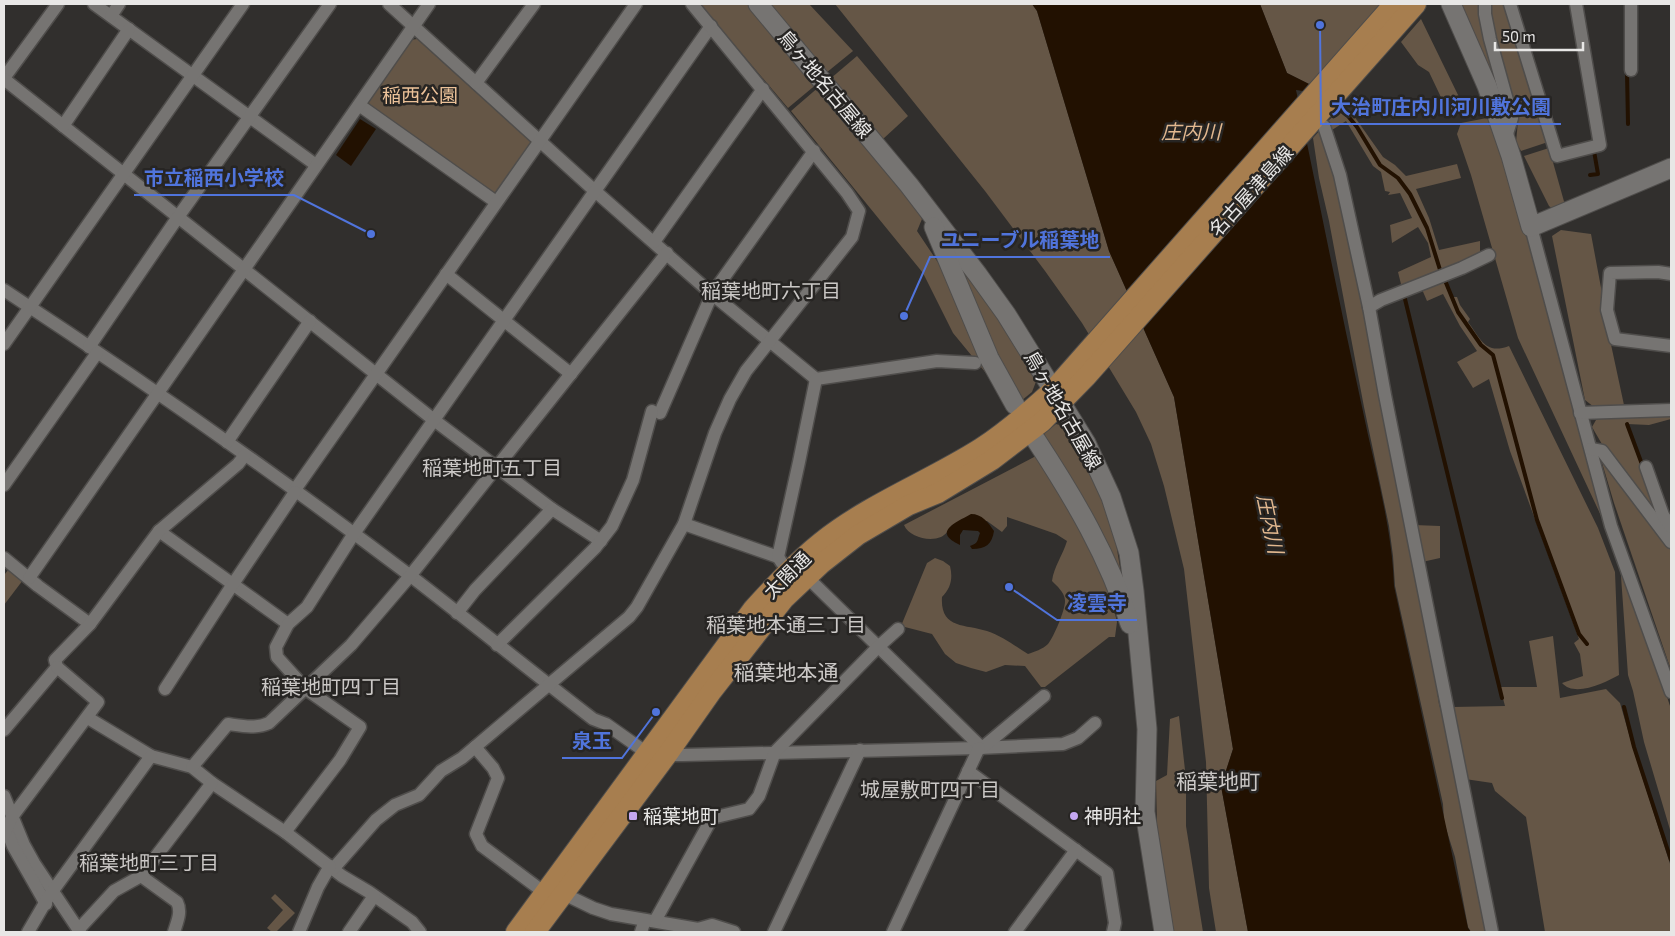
<svg xmlns="http://www.w3.org/2000/svg" width="1675" height="936" font-family="'Exo 2','Noto Sans JP',sans-serif">
	<style>
		.green { fill: #655646 }
		.water { fill: #221101 }
		.lines { fill: none; stroke-linecap: round; stroke-linejoin: round }
		.stream { stroke: #221101; stroke-width: 4 }
		.street-casing { stroke: #4f4d4b; stroke-width: 15 }
		.secondary-casing { stroke: #4f4d4b; stroke-width: 21 }
		.primary-casing { stroke: #4f4d4b; stroke-width: 22 }
		.street { stroke: #767472; stroke-width: 12 }
		.secondary { stroke: #767472; stroke-width: 19 }
		.primary { stroke: #a77e4f; stroke-width: 20 }
		.poi-dot { fill: #c5a7f1; stroke: #272523; stroke-width: 2 }
		.labels { text-anchor: middle; stroke-width: 5; stroke-linejoin: round; paint-order: stroke }
		.street-label { font-size: 19px; fill: #e8e7e6; stroke: #272523 }
		.park-label { font-size: 19px; fill: #ecc299; stroke: #272523 }
		.poi-label { font-size: 19px; fill: #e8e7e6; stroke: #272523; text-anchor: start }
		.water-label { font-size: 20px; font-style: italic; fill: #e2b88f; stroke: #272523 }
		.neighbourhood-label { font-size: 20px; fill: #cbc8c6; stroke: #272523 }
		.quarter-label { font-size: 21px; fill: #cbc8c6; stroke: #272523 }
		.leader { fill: none; stroke: #5074dc; stroke-width: 2 }
		.callout-dot { fill: #5074dc; stroke: #272523; stroke-width: 2 }
		.callout-label { font-size: 20px; text-anchor: middle; font-weight: bold; fill: #5074dc; stroke: #272523; stroke-width: 5; stroke-linejoin: round; paint-order: stroke }
	</style>
	<rect width="100%" height="100%" fill="#312f2d"/>
	<g class="green">
		<polygon points="700,4 750,4 818,83 788,108"/>
		<polygon points="766,4 809,4 853,51 826,73"/>
		<polygon points="835,4 1032,4 1037,11 1109,251 1174,397 1233,749 1221,786 1248,932 1216,932 1209,888 1206,762 1184,569 1164,486 1151,444 1136,412 1082,323 1045,271 985,191"/>
		<polygon points="1260,4 1383,4 1311,85 1287,73"/>
		<polygon points="1457,4 1481,4 1503,109"/>
		<polygon points="1490,4 1504,4 1548,142 1521,151 1516,142 1518,121 1511,103 1491,27"/>
		<polygon points="1421,19 1459,97 1457,106 1448,112 1429,72 1418,65 1401,42"/>
		<polygon points="417,39 530,141 530,146 497,194 492,195 367,107 366,102 410,40"/>
		<polygon points="857,56 908,116 883,139 830,79"/>
		<polygon points="820,86 904,189 922,219 917,231 941,267 990,378 953,333 923,273 791,111"/>
		<polygon points="1344,106 1354,116 1383,157 1395,165 1406,176 1457,164 1461,178 1416,189 1429,218 1439,250 1480,241 1480,253 1405,287 1401,284 1398,272 1431,257 1428,243 1418,227 1392,243 1390,225 1412,218 1400,193 1388,195 1390,192 1385,191 1381,172 1373,166 1346,121 1332,130 1328,121"/>
		<polygon points="1492,117 1512,175 1603,520 1518,338 1471,175 1457,134 1461,123"/>
		<polygon points="1321,129 1347,219 1427,626 1439,704 1454,759 1488,932 1471,932 1468,927 1455,857 1444,822 1443,804 1395,586 1393,556 1389,526 1364,407 1329,221 1319,178 1313,138"/>
		<polygon points="1549,148 1565,205 1554,210 1549,206 1524,156"/>
		<polygon points="1561,230 1591,234 1602,293 1607,293 1604,312 1624,405 1594,407 1585,400 1552,236"/>
		<polygon points="953,252 969,272 1037,379 1032,392 1021,401 993,355"/>
		<path d="M 1445,278 L 1453,297 L 1457,297 L 1460,305 L 1470,319 L 1468,322 C 1481,339 1485,355 1509,346 L 1598,528 L 1615,572 L 1619,675 C 1606,682 1575,698 1562,683 L 1583,676 L 1580,654 L 1574,643 L 1579,639 L 1510,451 L 1489,379 L 1473,388 L 1457,362 L 1477,351 L 1460,326 L 1443,294 L 1427,301 L 1421,287 Z"/>
		<polygon points="1671,415 1671,419 1649,425 1627,424 1660,515 1671,532 1606,451 1592,427 1596,420 1602,416"/>
		<polygon points="1056,424 1067,427 1083,453 1114,531 1123,586 1041,436"/>
		<path d="M 1036,456 L 1094,551 L 1110,593 L 1117,622 L 1115,637 L 1109,637 L 1045,687 L 1041,687 L 1025,666 L 1005,665 L 986,672 L 971,668 L 956,663 L 945,654 L 932,634 L 901,626 L 927,563 L 935,558 L 943,561 L 950,566 C 953,578 951,588 942,597 C 940,629 965,624 987,631 C 1002,636 1015,646 1028,654 C 1034,652 1043,649 1048,644 C 1054,637 1066,608 1065,600 C 1064,592 1057,586 1052,581 C 1054,566 1063,555 1067,541 L 1056,534 L 1007,517 L 1007,526 L 1002,532 L 987,521 L 952,525 C 949,529 946,535 941,537 C 929,542 909,537 904,525 Z"/>
		<polygon points="1600,456 1671,548 1671,670 1614,503"/>
		<polygon points="1414,525 1440,526 1440,558 1422,562"/>
		<polygon points="1620,562 1634,597 1671,709 1671,833 1644,742 1633,691 1628,675"/>
		<polygon points="9,569 23,580 4,605 4,575"/>
		<polygon points="1553,636 1560,698 1606,689 1620,703 1633,748 1671,867 1671,932 1545,932 1526,817 1495,791 1492,783 1465,779 1453,707 1505,706 1500,687 1537,687 1529,641"/>
		<polygon points="1179,716 1186,779 1186,826 1203,932 1174,932 1157,825 1156,781 1167,775 1170,719"/>
		<polygon points="275,894 295,913 276,932 272,932 267,928 283,910 271,898"/>
	</g>
	<g class="water">
		<path d="M 1032,4 L 1260,4 L 1287,73 L 1311,85 L 1310,92 L 1296,90 C 1318,196 1339,302 1362,407 C 1374,466 1392,525 1394,586 L 1468,928 L 1471,932 L 1248,932 L 1221,786 L 1233,749 L 1174,397 L 1109,251 L 1037,11 Z"/>
		<polygon points="360,119 376,129 351,166 336,155"/>
		<path d="M 971,514 C 982,514 988,522 994,531 C 992,544 986,549 972,549 L 970,546 C 979,543 977,540 980,533 L 978,531 L 963,530 L 960,535 L 960,545 C 932,532 955,523 971,514 Z"/>
	</g>
	<g class="lines">
		<g class="stream">
			<polyline points="1627,72 1628,124"/>
			<polyline points="1335,106 1348,116 1357,127 1380,165 1398,178 1410,194 1427,228 1441,273"/>
			<polyline points="1590,175 1598,174 1594,151"/>
			<polyline points="1444,278 1458,312 1481,345 1493,355 1537,520 1579,634 1587,644"/>
			<polyline points="1404,295 1502,698"/>
			<polyline points="1627,424 1643,467"/>
			<polyline points="1624,707 1634,747 1671,860"/>
		</g>
		<defs>
			<g id="street">
				<polyline points="94,4 316,165"/>
				<polyline points="389,4 595,191 712,294 816,379 937,361 975,363"/>
				<polyline points="1485,4 1485,14 1490,39 1512,118 1505,140"/>
				<polyline points="1510,4 1557,156 1600,145 1576,4"/>
				<polyline points="1631,4 1631,70"/>
				<polyline points="111,16 119,4"/>
				<polyline points="4,78 58,4"/>
				<polyline points="4,79 434,420 552,509 601,541"/>
				<polyline points="476,83 534,4"/>
				<polyline points="359,105 496,202"/>
				<polyline points="63,126 129,29"/>
				<polyline points="1324,126 1340,175 1369,307 1385,395 1492,932"/>
				<polyline points="1531,227 1611,526 1671,692"/>
				<polyline points="654,242 763,89"/>
				<polyline points="446,274 571,374"/>
				<polyline points="1671,274 1658,272 1610,273 1607,310 1615,339 1671,346"/>
				<path d="M 4,290 C 143,381 280,477 412,577 C 473,624 532,672 593,719 L 606,724 L 647,753 L 667,755 L 683,755 L 979,748 L 1063,744 L 1078,738 L 1095,723"/>
				<polyline points="1369,307 1381,300 1462,268 1489,255"/>
				<polyline points="4,344 243,4"/>
				<polyline points="89,347 178,217 330,4"/>
				<polyline points="660,413 712,294 814,151"/>
				<polyline points="1580,413 1671,410"/>
				<polyline points="227,442 310,321"/>
				<polyline points="1591,449 1602,451 1671,542"/>
				<polyline points="1646,467 1663,515 1671,527"/>
				<polyline points="4,485 97,353"/>
				<polyline points="294,491 636,4"/>
				<polyline points="684,524 778,557 782,563"/>
				<polyline points="159,531 288,624 307,607 353,535 711,26"/>
				<polyline points="778,557 799,462 816,379"/>
				<polyline points="4,558 38,586 90,624"/>
				<polyline points="807,577 982,748 1044,696"/>
				<polyline points="29,578 429,4"/>
				<polyline points="457,613 475,590 552,509"/>
				<polyline points="497,645 595,548 612,526 633,480 652,411"/>
				<polyline points="165,689 233,584 295,492"/>
				<polyline points="88,718 151,756 192,767 212,783 285,832 342,876 369,892 412,922 420,932"/>
				<polyline points="4,730 57,667 55,660 90,624 159,531 238,464 245,455"/>
				<polyline points="475,747 493,768 498,778 476,834 482,846 545,893"/>
				<path d="M 192,767 L 228,724 C 242,726 256,729 269,723 L 351,645 L 410,576 L 667,253"/>
				<polyline points="968,771 1107,873 1115,923 1113,932"/>
				<polyline points="4,796 24,845 34,863 80,932"/>
				<polyline points="5,826 13,846 46,904"/>
				<polyline points="285,832 340,760 360,727 306,689 277,657 276,647 288,624"/>
				<polyline points="4,835 12,817 98,702 57,667"/>
				<polyline points="333,869 376,820 395,805 419,795 441,771 462,758 475,747 629,617 637,607 684,524 715,433 730,399 746,371 852,237 859,211 847,193 692,4"/>
				<path d="M 141,876 L 177,902 C 182,912 177,922 174,932"/>
				<polyline points="564,894 593,908 611,914 698,929 712,925 734,932"/>
				<polyline points="655,921 712,818 749,809 759,796 775,752 878,647 898,629"/>
				<polyline points="78,930 114,891 141,876 212,783"/>
				<polyline points="28,932 49,896 151,756"/>
				<polyline points="299,932 318,887 330,866"/>
				<polyline points="349,932 374,896"/>
				<polyline points="641,932 645,920"/>
				<polyline points="774,932 860,750"/>
				<polyline points="893,932 979,748"/>
				<polyline points="1015,932 1076,850"/>
			</g>
			<g id="secondary">
				<polyline points="758,4 909,185 978,275 1006,314 1086,443 1111,497 1129,553 1134,591 1147,729 1145,812 1164,932"/>
				<polyline points="1451,4 1487,86 1511,156 1531,227 1671,168"/>
				<polyline points="934,227 989,358 1015,405"/>
				<path d="M 1036,440 C 1074,498 1109,557 1130,624"/>
			</g>
			<g id="primary">
				<path d="M 516,932 L 753,609 C 774,586 796,562 821,542 C 870,503 929,481 981,448 C 1007,431 1030,411 1053,390 L 1394,4"/>
				<polyline points="535,932 667,755 712,691 784,599 821,564 858,535 909,505 938,493 992,460 1042,422 1086,377 1416,4"/>
			</g>
		</defs>
		<use href="#street" class="street-casing"/>
		<use href="#secondary" class="secondary-casing"/>
		<use href="#primary" class="primary-casing"/>
		<use href="#street" class="street"/>
		<use href="#secondary" class="secondary"/>
		<use href="#primary" class="primary"/>
	</g>
	<g class="poi-dot">
		<rect x="628" y="811" width="10" height="10" rx="2.5"/>
		<circle cx="1074" cy="816" r="5"/>
	</g>
	<g class="labels">
		<g class="street-label">
			<text transform="translate(825 84) rotate(50)" y="7">鳥ヶ地名古屋線</text>
			<text transform="translate(1251 191) rotate(-48)" y="7">名古屋津島線</text>
			<text transform="translate(1063 410) rotate(60)" y="7">鳥ヶ地名古屋線</text>
			<text transform="translate(787 575) rotate(-45)" y="7">太閤通</text>
		</g>
		<g class="park-label">
			<text x="420" y="102">稲西公園</text>
		</g>
		<g class="poi-label">
			<text x="643" y="823">稲葉地町</text>
			<text x="1084" y="823">神明社</text>
		</g>
		<g class="water-label">
			<text x="1191" y="139">庄内川</text>
			<text transform="translate(1270 524) rotate(78)" y="7">庄内川</text>
		</g>
		<g class="neighbourhood-label">
			<text x="771" y="298">稲葉地町六丁目</text>
			<text x="492" y="475">稲葉地町五丁目</text>
			<text x="786" y="632">稲葉地本通三丁目</text>
			<text x="331" y="694">稲葉地町四丁目</text>
			<text x="930" y="797">城屋敷町四丁目</text>
			<text x="149" y="870">稲葉地町三丁目</text>
		</g>
		<g class="quarter-label">
			<text x="786" y="680">稲葉地本通</text>
			<text x="1218" y="789">稲葉地町</text>
		</g>
	</g>
	<path class="leader" d="M1320 25L1321 124H1561M371 234L294 195H134M904 316L930 257H1110M1009 587L1057 620H1137M656 712L622 758H562"/>
	<g class="callout-dot">
		<circle cx="1320" cy="25" r="5"/>
		<circle cx="371" cy="234" r="5"/>
		<circle cx="904" cy="316" r="5"/>
		<circle cx="1009" cy="587" r="5"/>
		<circle cx="656" cy="712" r="5"/>
	</g>
	<g class="callout-label">
		<text x="1441" y="114">大治町庄内川河川敷公園</text>
		<text x="214" y="185">市立稲西小学校</text>
		<text x="1020" y="247">ユニーブル稲葉地</text>
		<text x="1097" y="610">凌雲寺</text>
		<text x="592" y="748">泉玉</text>
	</g>
	<rect width="1675" height="936" fill="none" stroke="#e8e7e6" stroke-width="10"/>
	<path d="M1495 42v8h88v-8" fill="none" stroke="#e8e7e6" stroke-width="2.5"/>
	<text x="1502" y="42" font-size="15" fill="#e8e7e6" stroke="#272523" stroke-width="4" paint-order="stroke">50 m</text>
</svg>
